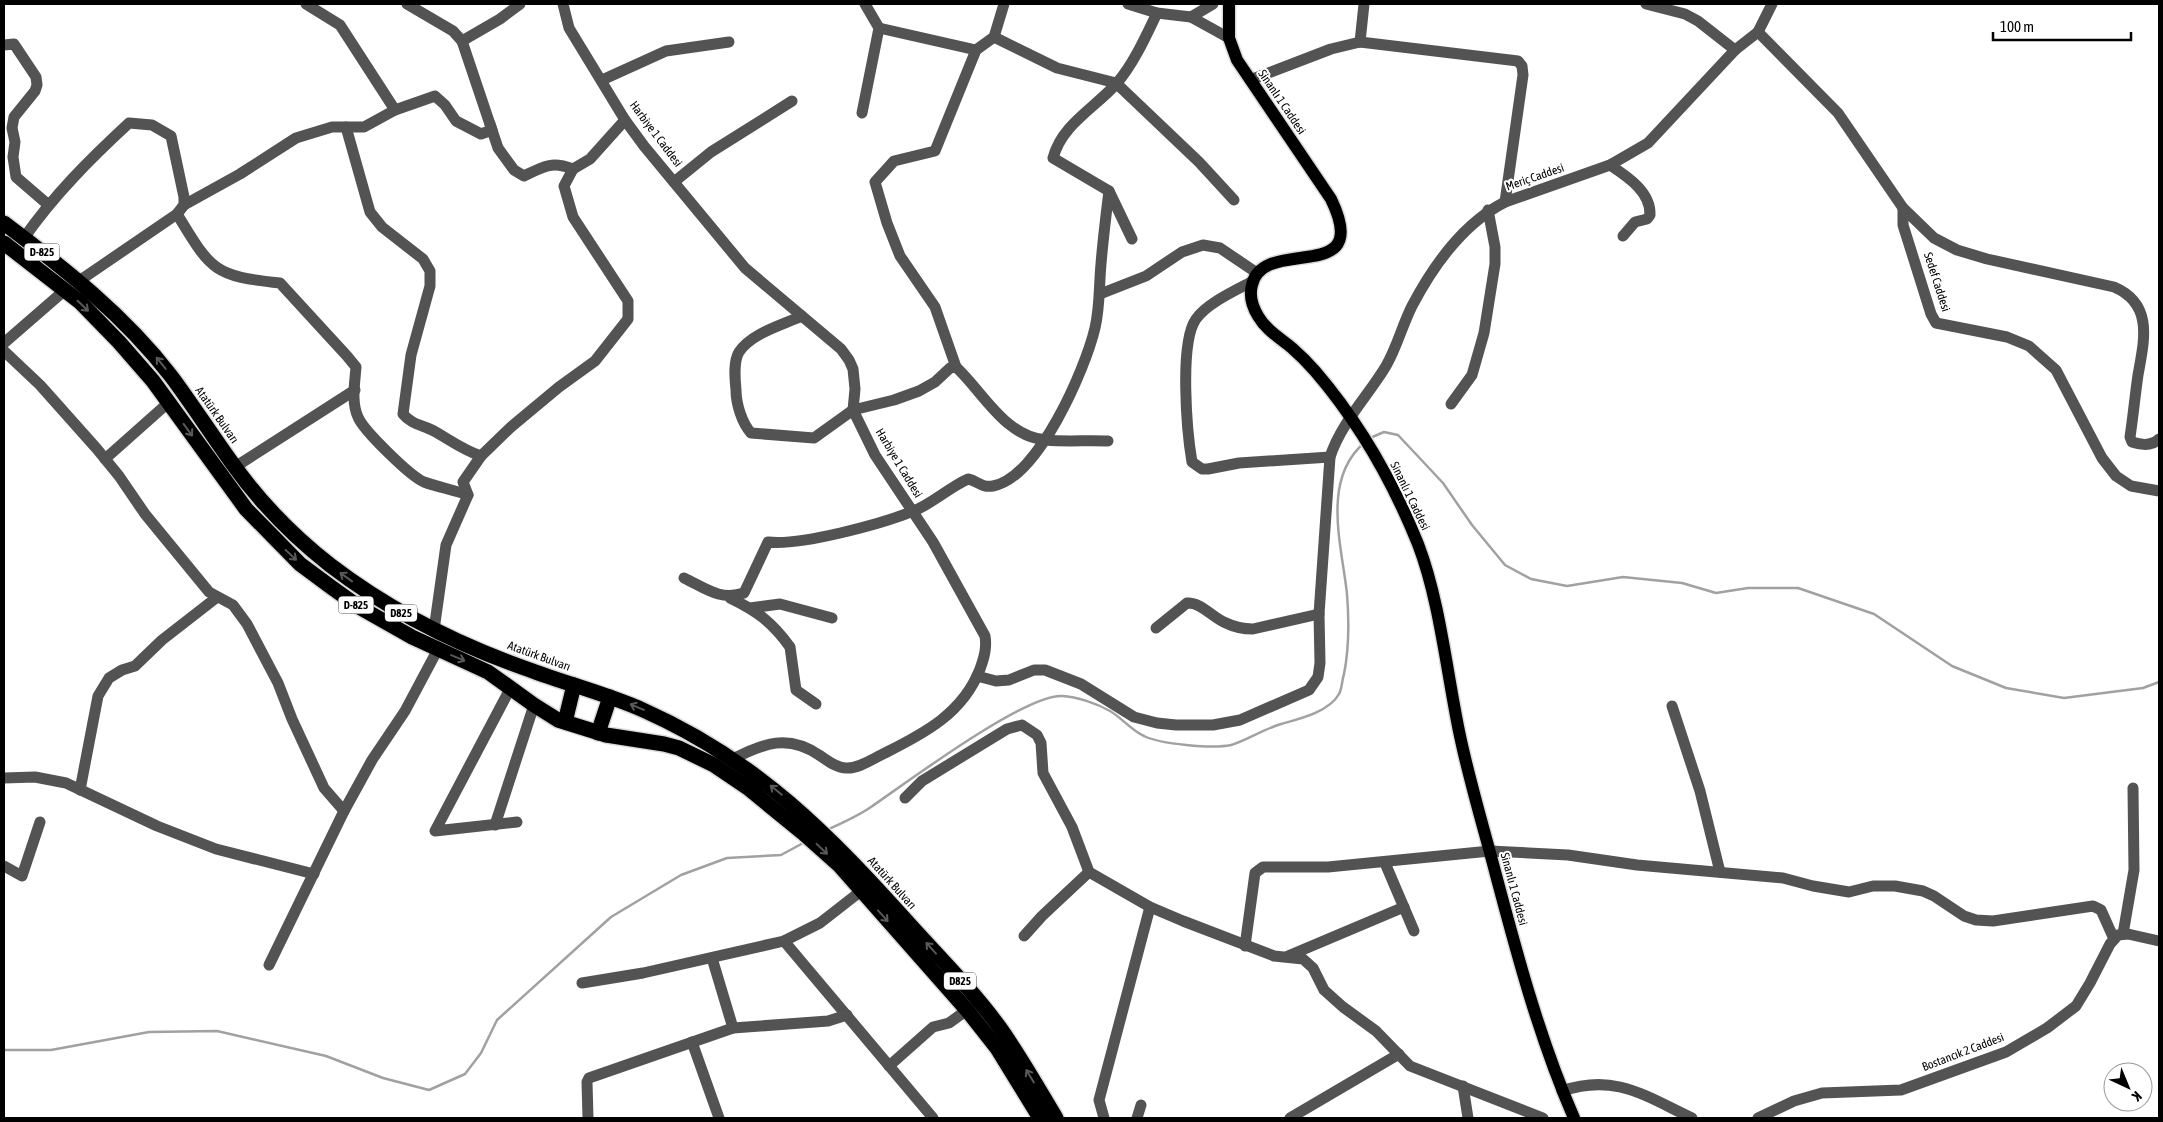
<svg xmlns="http://www.w3.org/2000/svg" width="2163" height="1122" font-family="'Asap Condensed',sans-serif">
	<style>
		.lines { fill: none; stroke-linecap: round; stroke-linejoin: round }
		.stream { stroke: #a1a1a1; stroke-width: 2.5 }
		.major-casing { stroke: #dbdbdb; stroke-width: 15 }
		.highway-casing { stroke: #dbdbdb; stroke-width: 18 }
		.minor { stroke: #535353; stroke-width: 11 }
		.major { stroke: #000; stroke-width: 12 }
		.highway { stroke: #000; stroke-width: 15 }
		.oneway { stroke: #595959 }
		.labels { text-anchor: middle; stroke-width: 4; stroke-linejoin: round; paint-order: stroke }
		.shield { fill: #fff; stroke: #4c4c4c; stroke-width: 1 }
		.shield-label { font-size: 11px; font-weight: bold; fill: #000 }
		.street-label { font-size: 12px; fill: #000; stroke: #fff }
	</style>
	<rect width="100%" height="100%" fill="#fff"/>
	<g class="lines">
		<g class="stream">
			<polyline points="1370,438 1384,432 1398,435 1443,483 1472,525 1505,565 1531,579 1567,586 1623,577 1682,583 1716,593 1748,588 1798,588 1874,614 1952,666 2006,688 2064,698 2143,688 2159,682"/>
			<path d="M 827,830 C 842,823 858,816 871,807 C 906,783 1025,694 1062,696 C 1077,697 1096,703 1110,711 C 1122,718 1131,730 1144,736 C 1160,744 1212,749 1231,745 C 1245,741 1264,729 1281,724 C 1299,719 1329,712 1339,694 C 1342,689 1342,680 1344,674 C 1349,649 1349,619 1347,594 C 1342,546 1321,480 1364,443"/>
			<polyline points="4,1050 51,1050 149,1032 217,1031 326,1056 383,1078 429,1090 465,1074 481,1053 497,1020 611,917 681,875 727,858 781,855 805,842"/>
		</g>
		<defs>
			<path id="major" d="M 1229,4 L 1229,38 L 1237,60 L 1331,199 C 1374,288 1263,234 1252,285 C 1249,296 1252,306 1258,316 C 1266,330 1280,338 1292,348 C 1300,355 1308,363 1315,371 C 1358,421 1393,482 1418,544 C 1440,601 1447,675 1460,736 C 1470,783 1484,829 1496,875 C 1518,958 1540,1040 1574,1118"/>
			<g id="highway">
				<path d="M 4,223 C 65,269 124,315 171,376 C 192,404 211,434 232,463 C 259,501 293,536 330,565 C 390,611 458,645 530,670 C 567,684 607,694 643,710 C 758,761 829,835 911,926 C 941,959 974,992 1000,1028 C 1020,1056 1038,1088 1056,1118"/>
				<polyline points="4,243 80,302 119,342 153,381 246,509 300,564 331,587 359,607 412,637 488,672 534,705 558,720 606,735 664,744 679,748 714,765 748,788 803,833 840,866 967,1010 997,1048 1040,1118"/>
				<polyline points="565,722 574,685"/>
				<polyline points="598,733 610,697"/>
			</g>
		</defs>
		<use href="#major" class="major-casing"/>
		<use href="#highway" class="highway-casing"/>
		<g class="minor">
			<polyline points="306,4 340,25 395,110"/>
			<polyline points="407,4 453,31 462,41 500,19 520,4"/>
			<path d="M 563,4 L 569,28 L 625,120 L 644,146 L 745,268 L 841,349 L 849,360 L 853,369 L 855,389 L 853,410 L 875,455 L 933,542 L 985,636 C 987,648 984,658 980,669 C 963,713 925,733 885,753 C 874,758 859,769 846,768 C 836,768 827,760 819,755 C 788,734 764,743 733,759"/>
			<polyline points="1128,4 1157,13 1191,17"/>
			<polyline points="1213,4 1191,17 1229,38"/>
			<polyline points="1646,4 1685,14 1698,21 1735,50"/>
			<polyline points="879,28 976,50"/>
			<path d="M 1758,32 L 1838,113 L 1903,208 L 1934,238 L 1957,250 L 1987,259 L 2114,287 C 2154,304 2144,341 2138,375 C 2135,396 2133,417 2130,437 L 2132,442 C 2141,445 2152,446 2159,439"/>
			<polyline points="994,37 1057,68 1116,83 1199,162 1234,200"/>
			<path d="M 462,41 L 498,148 L 514,170 L 524,176 C 544,166 552,161 573,169 L 590,159 L 625,120"/>
			<polyline points="1360,42 1364,4"/>
			<polyline points="4,45 14,44 36,77 37,85 35,91 14,117 12,128 15,142 13,157 16,177 45,202 49,203"/>
			<polyline points="602,80 666,51 729,42"/>
			<polyline points="1250,80 1331,49 1360,42 1518,61 1522,66 1523,75 1505,202"/>
			<polyline points="862,113 879,28 865,4"/>
			<path d="M 346,127 L 370,212 L 382,227 L 423,259 L 430,271 L 430,286 L 411,355 L 403,414 C 411,424 422,425 434,431 C 450,440 463,450 481,456"/>
			<path d="M 1610,165 C 1628,177 1651,192 1650,215 L 1647,219 L 1635,222 L 1623,236"/>
			<polyline points="674,182 711,152 792,101"/>
			<polyline points="1109,191 1132,239"/>
			<polyline points="184,205 240,174 296,138 332,127 364,127 395,110 435,96 445,105 456,121 481,134 492,130 490,124"/>
			<polyline points="1903,208 1903,225 1931,314 1936,323 2007,337 2029,346 2056,370 2102,458 2116,476 2131,486 2159,491"/>
			<path d="M 177,214 C 211,270 213,276 280,283 L 347,356 L 356,367 C 355,382 351,402 358,417 C 363,430 410,476 424,482 C 438,487 454,490 468,495"/>
			<path d="M 24,238 C 54,195 90,159 129,123 L 152,125 L 171,136 L 184,197 L 184,205 L 177,214 L 79,281"/>
			<path d="M 1253,281 C 1236,290 1207,303 1196,319 C 1179,343 1187,433 1192,462 L 1202,469 L 1208,469 L 1239,463 L 1330,457"/>
			<polyline points="1100,294 1146,276 1182,252 1203,245 1220,248 1257,273"/>
			<path d="M 802,316 C 782,325 752,333 739,352 C 733,362 735,379 736,390 C 736,404 742,423 751,433 L 814,438 L 853,410 L 894,400 L 919,391 L 935,382 L 950,368 L 956,367 C 983,392 1005,437 1046,440 C 1066,442 1087,440 1108,441"/>
			<polyline points="4,343 65,290"/>
			<polyline points="4,351 40,385 97,449 119,476 145,514 209,592 233,605 247,624 278,683 292,719 324,788 344,811"/>
			<polyline points="956,367 935,307 900,256 887,223 875,182 894,161 935,151 976,50 994,37 1004,4"/>
			<polyline points="1451,404 1472,375 1484,333 1495,264 1495,247 1488,210"/>
			<polyline points="105,459 168,403"/>
			<polyline points="235,467 355,390"/>
			<path d="M 684,578 C 705,588 720,601 744,593 L 768,542 C 800,546 881,524 911,512 C 931,505 948,488 968,479 C 978,481 981,488 993,486 C 1038,478 1085,370 1095,328 C 1100,307 1099,285 1101,264 C 1103,239 1106,215 1109,191 L 1053,158 C 1062,124 1095,108 1117,83 C 1134,63 1146,36 1157,13"/>
			<path d="M 730,598 C 757,611 772,622 790,647 L 796,690 L 816,704"/>
			<polyline points="750,608 780,604 832,618"/>
			<path d="M 1156,628 L 1187,603 C 1201,602 1213,618 1226,623 C 1234,627 1244,629 1253,629 L 1319,614"/>
			<polyline points="434,630 446,545 468,495 463,482 481,456 511,427 559,387 595,361 628,319 628,301 573,217 564,186 573,169"/>
			<path d="M 977,676 L 996,681 L 1009,680 L 1034,670 L 1045,670 L 1081,684 L 1134,717 L 1157,723 L 1176,725 L 1213,725 L 1240,720 L 1309,690 L 1318,677 L 1320,663 L 1319,614 L 1330,457 C 1341,423 1368,396 1386,366 C 1397,347 1402,326 1412,306 C 1433,266 1464,223 1505,202 L 1610,165 L 1648,143 L 1735,50 L 1758,32 L 1772,4"/>
			<polyline points="511,687 435,831 517,822"/>
			<polyline points="1672,706 1700,791 1720,872"/>
			<polyline points="4,778 35,777 66,783 157,826 216,849 314,874"/>
			<polyline points="80,790 98,696 109,678 122,670 135,666 162,640 216,598"/>
			<polyline points="905,798 922,781 1007,729 1022,725 1037,735 1041,743 1043,773 1072,827 1089,872 1150,907 1183,921 1274,956 1303,959 1313,968 1324,990 1343,1007 1376,1031 1410,1066 1543,1118"/>
			<polyline points="495,825 534,705"/>
			<polyline points="1385,863 1414,931"/>
			<polyline points="4,866 22,876 40,822"/>
			<polyline points="2123,934 2134,870 2133,788"/>
			<polyline points="1024,936 1042,916 1089,872"/>
			<polyline points="784,941 933,1118"/>
			<polyline points="1245,946 1255,873 1263,867 1328,867 1490,851 1568,855 1637,865 1783,878 1813,886 1849,892 1873,886 1895,886 1923,891 1934,896 1964,916 1976,920 1993,921 2093,906 2101,910 2114,939"/>
			<polyline points="1288,956 1404,907"/>
			<polyline points="712,958 733,1028"/>
			<polyline points="269,965 344,811 372,760 405,711 438,649"/>
			<polyline points="582,983 643,973 784,941 820,923 861,891"/>
			<polyline points="692,1042 719,1118"/>
			<polyline points="889,1066 933,1027 949,1023 967,1010"/>
			<polyline points="1463,1086 1468,1118"/>
			<path d="M 1562,1091 C 1615,1073 1645,1096 1692,1118"/>
			<polyline points="588,1118 587,1082 589,1078 733,1028 828,1021 847,1015"/>
			<polyline points="1104,1118 1099,1100 1150,907"/>
			<polyline points="1137,1118 1141,1105"/>
			<polyline points="1290,1118 1399,1054"/>
			<polyline points="1758,1118 1794,1101 1822,1093 1901,1090 2006,1052 2047,1028 2076,1006 2090,983 2110,944 2118,935 2128,934 2159,941"/>
		</g>
		<use href="#major" class="major"/>
		<use href="#highway" class="highway"/>
	</g>
	<defs><path id="oneway-shaft" d="M-6 0H5M1.5-3L5.5 0L1.5 3" fill="none" stroke-width="1.6" stroke-linecap="round" stroke-linejoin="round" transform="scale(1.25)"/></defs>
	<g class="oneway">
		<use href="#oneway-shaft" transform="translate(83 306) rotate(44)"/>
		<use href="#oneway-shaft" transform="translate(161 363) rotate(-129)"/>
		<use href="#oneway-shaft" transform="translate(188 430) rotate(54)"/>
		<use href="#oneway-shaft" transform="translate(291 555) rotate(43)"/>
		<use href="#oneway-shaft" transform="translate(346 577) rotate(-144)"/>
		<use href="#oneway-shaft" transform="translate(458 658) rotate(23)"/>
		<use href="#oneway-shaft" transform="translate(637 707) rotate(-157)"/>
		<use href="#oneway-shaft" transform="translate(776 790) rotate(-141)"/>
		<use href="#oneway-shaft" transform="translate(822 849) rotate(43)"/>
		<use href="#oneway-shaft" transform="translate(883 916) rotate(48)"/>
		<use href="#oneway-shaft" transform="translate(931 948) rotate(-132)"/>
		<use href="#oneway-shaft" transform="translate(1030 1076) rotate(-121)"/>
	</g>
	<g class="labels">
		<g class="shield">
			<rect x="24.5" y="243.5" width="35" height="17" rx="4"/>
			<rect x="338.5" y="596.5" width="35" height="17" rx="4"/>
			<rect x="385" y="604.5" width="32" height="17" rx="4"/>
			<rect x="944" y="972.5" width="32" height="17" rx="4"/>
		</g>
		<g class="shield-label">
			<text x="42" y="256">D-825</text>
			<text x="356" y="609">D-825</text>
			<text x="401" y="617">D825</text>
			<text x="960" y="985">D825</text>
		</g>
		<g class="street-label">
			<text transform="translate(1282 102) rotate(56)" y="4">Sinanlı 1 Caddesi</text>
			<text transform="translate(656 134) rotate(53)" y="4">Harbiye 1 Caddesi</text>
			<text transform="translate(1535 177) rotate(-19)" y="4">Meriç Caddesi</text>
			<text transform="translate(1937 282) rotate(72)" y="4">Sedef Caddesi</text>
			<text transform="translate(217 415) rotate(55)" y="4">Atatürk Bulvarı</text>
			<text transform="translate(899 463) rotate(59)" y="4">Harbiye 1 Caddesi</text>
			<text transform="translate(1410 496) rotate(64)" y="4">Sinanlı 1 Caddesi</text>
			<text transform="translate(539 656) rotate(20)" y="4">Atatürk Bulvarı</text>
			<text transform="translate(892 883) rotate(48)" y="4">Atatürk Bulvarı</text>
			<text transform="translate(1514 889) rotate(75)" y="4">Sinanlı 1 Caddesi</text>
			<text transform="translate(1963 1052) rotate(-21)" y="4">Bostancık 2 Caddesi</text>
		</g>
	</g>
	<rect width="2163" height="1122" fill="none" stroke="#000000" stroke-width="10"/>
	<g transform="translate(2128 1087) rotate(136)"><circle r="24" fill="#ffffff" stroke="#999999"/>
	<path d="M0-4L9 19L0 12L-9 19Z" fill="#000000"/>
	<text y="-8" font-size="14" font-weight="bold" text-anchor="middle" fill="#000000">K</text>
	</g>
	<path d="M1993 32v8h138v-8" fill="none" stroke="#000000" stroke-width="2.5"/>
	<text x="2000" y="32" font-size="15" fill="#000000" stroke="#ffffff" stroke-width="4" paint-order="stroke">100 m</text>
</svg>
